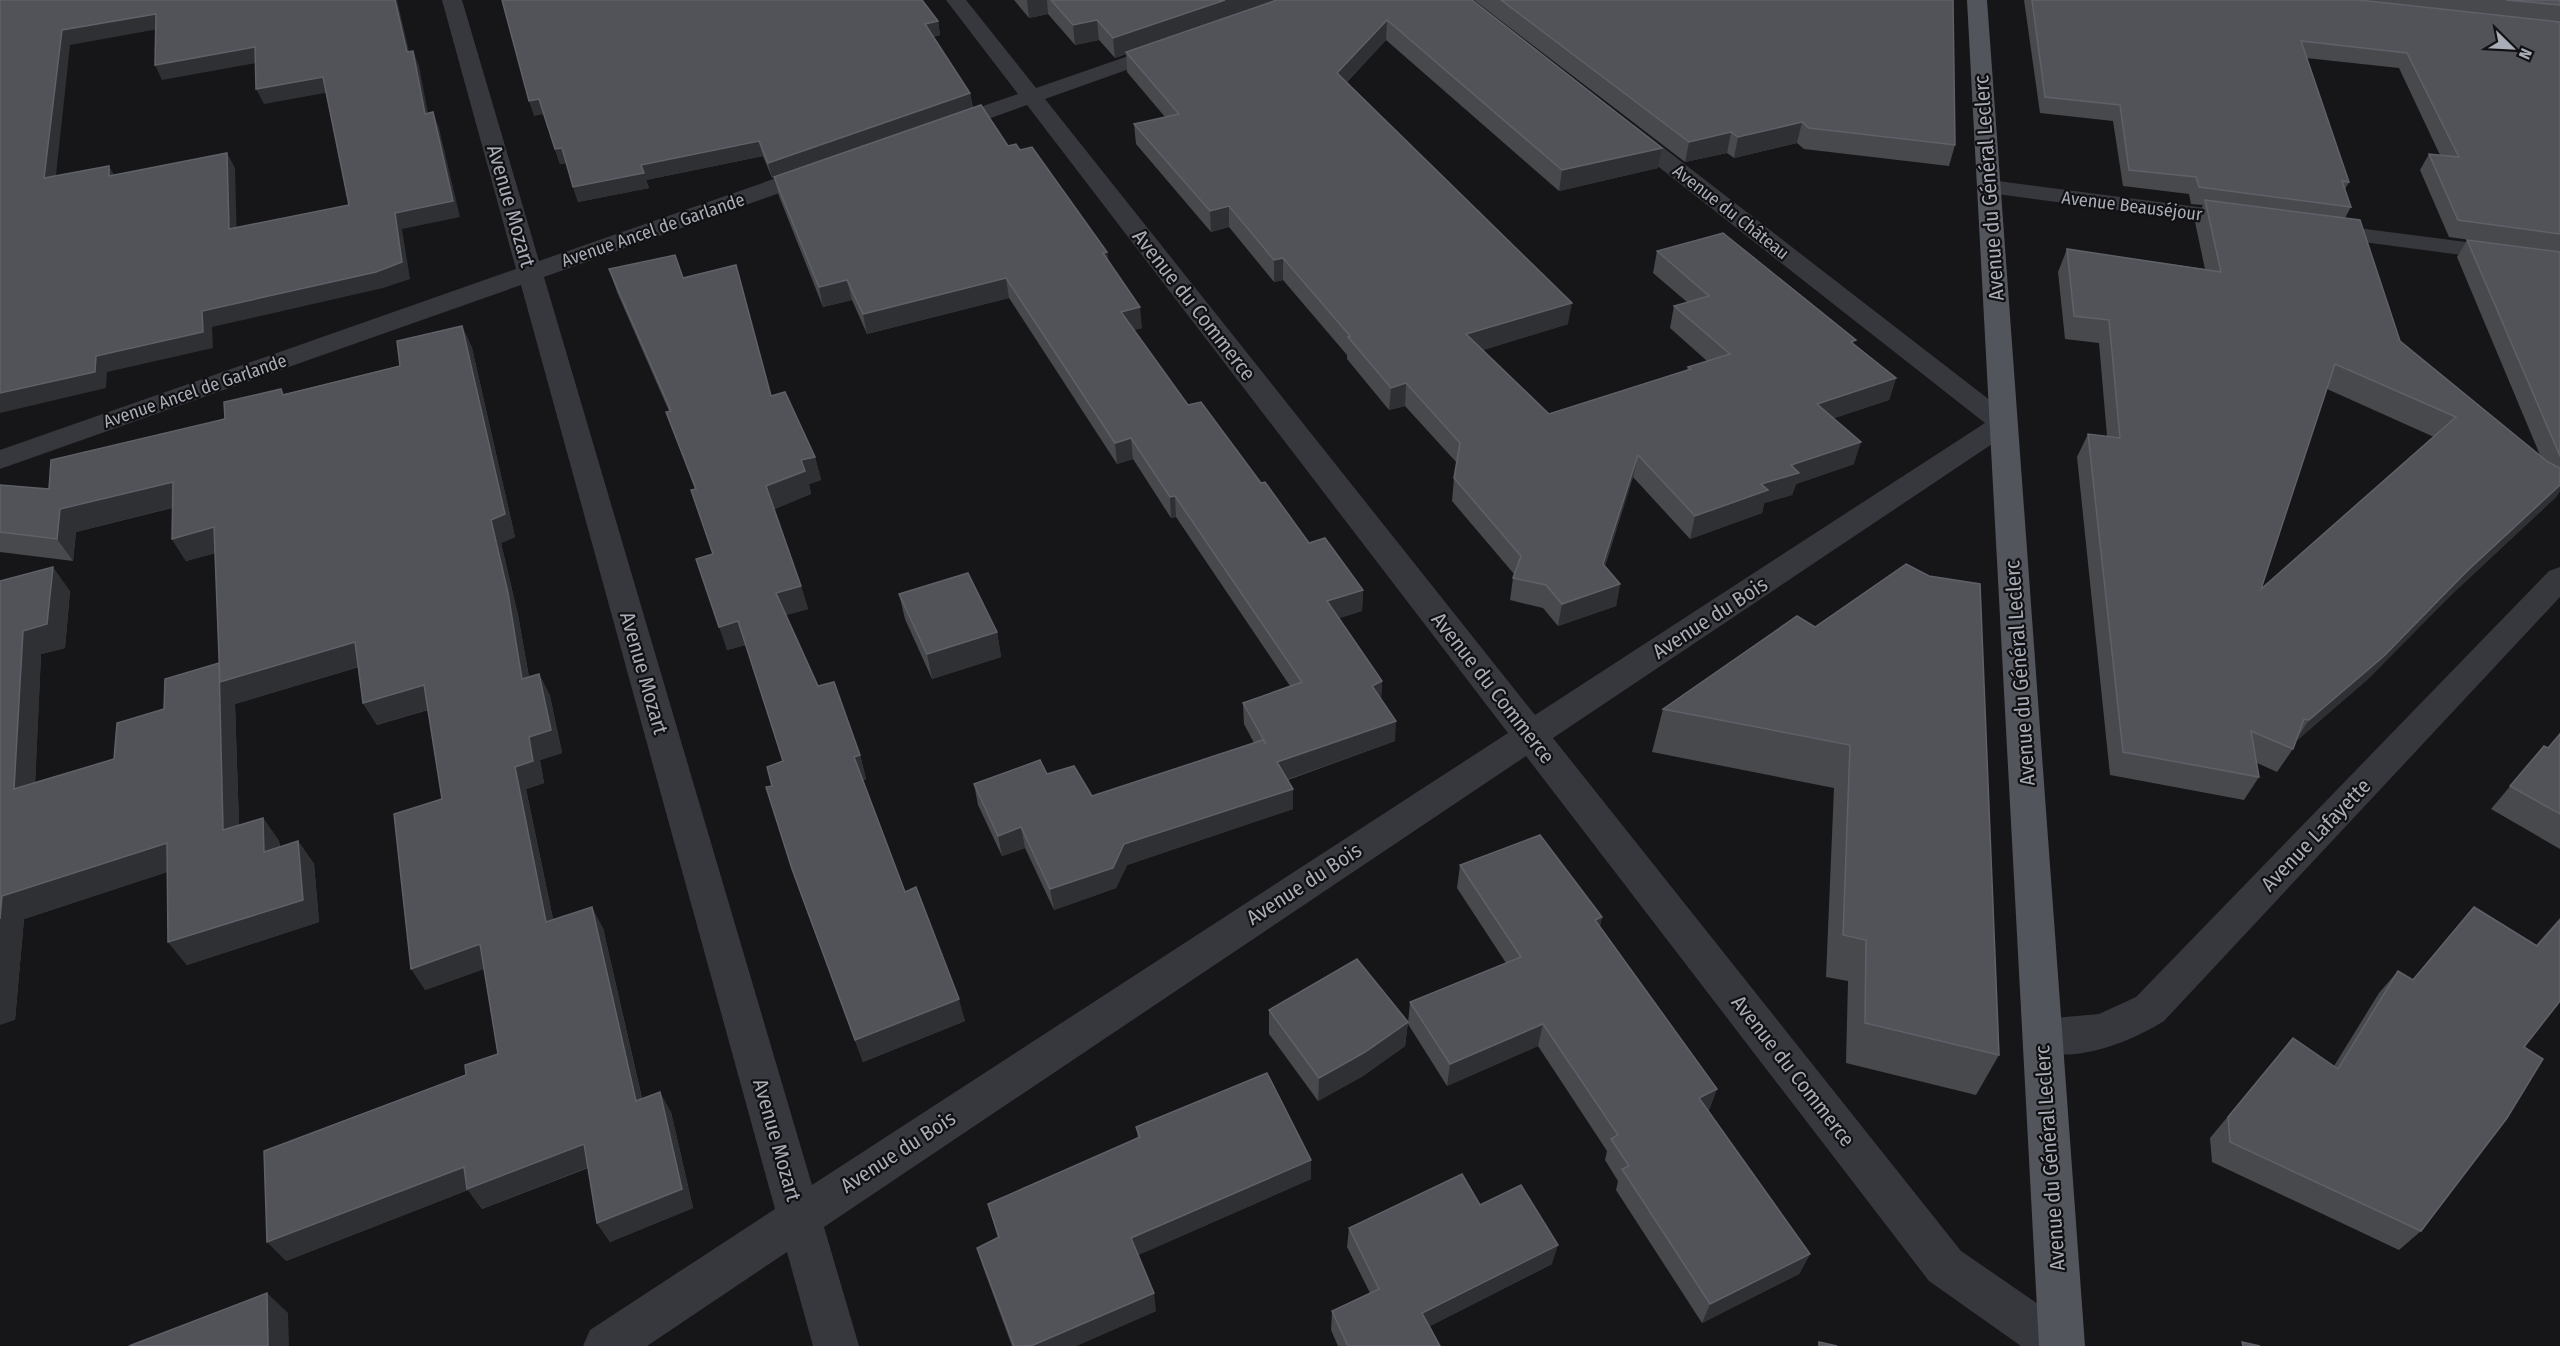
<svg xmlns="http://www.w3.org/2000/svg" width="2560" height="1346" font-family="'Fira Sans Condensed',sans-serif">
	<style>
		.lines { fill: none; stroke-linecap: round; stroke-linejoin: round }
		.minor { fill: #37383d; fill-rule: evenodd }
		.primary { fill: #53555c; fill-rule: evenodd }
		.wall { fill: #47494d; fill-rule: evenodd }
		.shaded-wall { fill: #2f3033 }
		.building { fill: #525359; stroke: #5f6168; stroke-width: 1.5; fill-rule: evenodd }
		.labels { text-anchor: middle; stroke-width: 4.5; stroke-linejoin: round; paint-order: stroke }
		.far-street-label { font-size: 18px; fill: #a8adb8; stroke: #111113 }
		.street-label { font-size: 21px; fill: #a8adb8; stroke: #111113 }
	</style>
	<rect width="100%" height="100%" fill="#161618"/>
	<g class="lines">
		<g class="minor">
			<polygon points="442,0 462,0 539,261 811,166 827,166 831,171 827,176 544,277 812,1185 1508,733 1027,105 952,132 936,132 933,127 936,122 1018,94 946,0 966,0 1036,88 1163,44 1177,44 1180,48 1177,52 1045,99 1535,715 1985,423 1618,135 1615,130 1618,125 1634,125 2013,418 2017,424 2013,430 1553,738 1961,1251 2076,1330 2083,1346 2021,1346 1929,1281 1526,756 824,1227 859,1346 813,1346 787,1252 647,1346 583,1346 590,1330 775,1209 521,285 0,469 0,450 516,269"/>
			<polygon points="1990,180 2244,213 2253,215 2256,220 2253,225 2244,227 1982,192 1978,187 1982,182"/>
			<polygon points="2319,223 2560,254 2560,268 2310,235 2307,230 2310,225"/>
			<path d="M 2560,567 L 2560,597 L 2164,1021 C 2127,1044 2072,1065 2029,1049 L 2023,1037 L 2029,1025 L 2043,1019 L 2099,1014 L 2136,997 L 2549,571 Z"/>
		</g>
		<polygon class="primary" points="1967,0 1987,0 2085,1346 2039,1346"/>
	</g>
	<g class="wall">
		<polygon points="1014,0 1472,0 1662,148 1658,168 1559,191 1386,40 1347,82 1568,324 1483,350 1549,414 1687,370 1688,367 1707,361 1670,328 1674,306 1687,302 1653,273 1657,251 1855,345 1896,378 1889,400 1834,418 1854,464 1796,484 1792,495 1764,503 1762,513 1690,539 1633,477 1605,566 1620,584 1616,606 1558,626 1543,608 1510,600 1513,578 1514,574 1452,501 1454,478 1457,463 1405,406 1389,410 1347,359 1347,355 1283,280 1274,282 1229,227 1211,232 1136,144 1134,124 1165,117 1127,72 1126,54 1115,58 1099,40 1075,45 1048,14 1029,18"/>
		<polygon points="1474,0 1953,0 1955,145 1949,166 1804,149 1797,143 1734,158 1727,153 1685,162"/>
		<path d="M 2024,0 L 2560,0 L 2560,491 L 2556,497 L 2451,595 L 2368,679 L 2295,742 L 2293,749 L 2277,772 L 2257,763 L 2259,777 L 2244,800 L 2110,775 L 2077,457 L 2088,434 L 2107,436 L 2099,343 L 2065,339 L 2058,272 L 2067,249 L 2205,269 L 2195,222 L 2203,205 L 2191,204 L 2189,194 L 2123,186 L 2113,121 L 2040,113 ZM 2306,58 L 2399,68 L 2440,155 L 2429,154 L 2420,170 L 2449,237 L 2484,242 L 2467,240 L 2457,257 L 2540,455 L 2400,341 L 2345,218 L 2351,207 L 2345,189 L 2349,182 ZM 2327,389 L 2434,437 L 2261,589 Z"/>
		<polygon points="938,21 940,35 933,37 970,93 973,108 1008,146 1020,150 1107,252 1108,261 1142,328 1133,330 1188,405 1261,483 1309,543 1363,590 1362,611 1339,618 1382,681 1381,698 1395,741 1288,780 1293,789 1293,809 1127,865 1116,888 1054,910 1025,848 1002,856 978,805 974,784 1047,774 1092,796 1254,743 1244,724 1243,703 1290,686 1176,517 1171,518 1133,459 1117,464 1009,298 867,334 852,300 823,307 779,196 774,177 772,178 763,156 646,180 649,188 578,202 566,163 560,164 543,114 534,116"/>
		<polygon points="609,269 683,278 771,396 815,457 821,480 809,484 811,494 774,509 801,586 808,609 786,615 818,686 860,755 866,779 863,780 905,892 965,1021 863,1062 800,892 772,786 783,761 746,645 727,650 713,554 691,490 695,489 666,412 669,411 617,292"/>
		<polygon points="462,326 472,348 515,537 501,543 518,615 529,677 539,674 550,696 562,753 540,760 544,783 526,789 553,919 603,928 642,1098 671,1112 693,1208 610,1242 597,1223 588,1168 482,1209 468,1190 286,1261 466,1075 498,1054 484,969 425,990 442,799 428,710 377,725 363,703 359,667 235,704 239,825 263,818 279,841 280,847 298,841 314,864 319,922 187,965 168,942 167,872 24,919 15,1020 0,581 70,591 65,648 41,654 35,782 114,759 164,709 219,665 215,553 186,561 172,539 172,508 76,532 73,561 0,552 0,485 49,489 284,394 400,366"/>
		<polygon points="899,594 997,632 1001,657 932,679 905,619"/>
		<polygon points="1797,616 1999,1055 1976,1095 1846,1063 1848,981 1826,977 1834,788 1652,752 1663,709"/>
		<polygon points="2560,734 2560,849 2491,809 2544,746 2548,748"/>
		<polygon points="1460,865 1602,917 1600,926 1717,1089 1709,1110 1708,1111 1810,1254 1799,1274 1702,1323 1616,1190 1618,1181 1605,1160 1607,1151 1538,1046 1447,1086 1408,1024 1410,1002 1506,963 1457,888"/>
		<polygon points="2474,907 2536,945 2560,918 2560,1001 2524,1047 2421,1231 2399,1250 2212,1162 2210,1138 2293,1038 2334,1066 2379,993 2398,971 2412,980"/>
		<polygon points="1269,1010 1408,1022 1405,1046 1363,1076 1318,1101 1269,1034"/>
		<polygon points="1136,1127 1311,1179 1138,1255 1156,1311 1076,1346 1012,1346 983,1267 977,1248 998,1238 988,1204 1138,1138"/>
		<polygon points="1480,1205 1552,1264 1430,1326 1440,1346 1338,1346 1331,1330 1332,1311 1370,1293 1347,1247 1349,1228"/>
	</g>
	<g class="shaded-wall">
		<polygon points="395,0 397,0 413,68 407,52"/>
		<polygon points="1027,0 1047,0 1048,14 1029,18"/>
		<polygon points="1225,0 1281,0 1126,52 1126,54 1115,58 1113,38"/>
		<polygon points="156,14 164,28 70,45 54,194 44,178 62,30"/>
		<polygon points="1097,20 1099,40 1075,45 1073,25"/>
		<polygon points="1387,20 1386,40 1336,93 1337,73"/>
		<polygon points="938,21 940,35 927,38 925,24"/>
		<polygon points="255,47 262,62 162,80 155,65"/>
		<polygon points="413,51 419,66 431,129 425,114"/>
		<polygon points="323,77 330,92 264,104 256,89"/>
		<polygon points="970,93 973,108 772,178 768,163"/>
		<polygon points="539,99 544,114 534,116 529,101"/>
		<polygon points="433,112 439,128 460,217 402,229 410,279 383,288 212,327 213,348 107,372 106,388 0,413 0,393 202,311 395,213"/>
		<polygon points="1802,122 1797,143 1734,158 1738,137"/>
		<polygon points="1731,132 1727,153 1685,162 1689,142"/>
		<polygon points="759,141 763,156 646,180 649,188 578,202 573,187 641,165"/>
		<polygon points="562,148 567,163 560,164 555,149"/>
		<polygon points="1662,148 1658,168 1559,191 1562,170"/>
		<polygon points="227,153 235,168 237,245 229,229"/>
		<polygon points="109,166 118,182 109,176"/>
		<polygon points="1229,206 1229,227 1211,232 1210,211"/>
		<polygon points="1107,252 1109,272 1103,253"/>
		<polygon points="1283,258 1283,280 1274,282 1274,260"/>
		<polygon points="1006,278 1009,298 867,334 863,314"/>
		<polygon points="847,280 852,300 823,307 819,287"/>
		<polygon points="1572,303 1568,324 1464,356 1466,334"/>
		<polygon points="1140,307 1142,328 1122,333 1121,312"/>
		<polygon points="462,326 472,348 515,537 501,543 518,615 533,701 522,679 491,520"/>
		<polygon points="1896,378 1889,400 1811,426 1817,404"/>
		<polygon points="1406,383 1405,406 1389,410 1391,388"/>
		<polygon points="1131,438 1133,459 1117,464 1115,443"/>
		<polygon points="1861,442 1854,464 1796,484 1792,495 1764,503 1762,513 1690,539 1695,516 1761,484 1791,465"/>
		<polygon points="1638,455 1633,477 1598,586 1603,564"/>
		<polygon points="815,457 821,480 809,484 811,494 773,510 766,486 801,460"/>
		<polygon points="173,482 186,504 76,532 73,561 57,539 60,509"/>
		<polygon points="2560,485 2560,491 2556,497 2451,595 2368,679 2293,744 2309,720"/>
		<polygon points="1175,496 1176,517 1171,518 1170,497"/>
		<polygon points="214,527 228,550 186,561 172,539"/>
		<polygon points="53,567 70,591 65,648 41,654 34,812 14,789 23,631"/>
		<polygon points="1620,584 1616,606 1558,626 1562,604"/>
		<polygon points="801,586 808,609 783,616 776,593"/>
		<polygon points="1363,590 1362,611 1326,622 1327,601"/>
		<polygon points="738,621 746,645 727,650 719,627"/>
		<polygon points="997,632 1001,657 932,679 927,654"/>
		<polygon points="355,642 368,664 235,704 240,853 223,830 219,663"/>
		<polygon points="539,674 550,696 562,753 540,760 544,783 526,789 558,943 546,922 515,767 529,737"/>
		<polygon points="1382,681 1381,702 1372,686"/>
		<polygon points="424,685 436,707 377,725 363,703"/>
		<polygon points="1396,721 1395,741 1277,783 1277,762"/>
		<polygon points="860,755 866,779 861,781 854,757"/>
		<polygon points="1293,789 1293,809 1127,865 1116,888 1054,910 1050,889 1124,844"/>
		<polygon points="263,818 279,841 281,874 264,852"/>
		<polygon points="1021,827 1025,848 1002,856 998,836"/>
		<polygon points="298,841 314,864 319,922 187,965 168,942"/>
		<polygon points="167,843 185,866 24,919 15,1020 0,1025 0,919 2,896"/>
		<polygon points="592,907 603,928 647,1121 636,1101"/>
		<polygon points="1602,917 1596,940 1595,920"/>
		<polygon points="480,944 493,966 425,990 411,969"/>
		<polygon points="959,999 965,1021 863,1062 855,1040"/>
		<polygon points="1408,1022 1405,1046 1363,1076 1318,1101 1319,1078"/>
		<polygon points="1543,1024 1538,1046 1447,1086 1450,1064"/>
		<polygon points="1717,1089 1709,1110 1691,1120 1699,1098"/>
		<polygon points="660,1092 671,1112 693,1208 610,1242 597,1223"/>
		<polygon points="584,1144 596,1164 482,1209 468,1190 286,1261 267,1242 464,1167"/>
		<polygon points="1311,1160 1311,1179 1134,1257 1131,1238"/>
		<polygon points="1558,1245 1552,1264 1420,1331 1422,1313"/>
		<polygon points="1810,1254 1799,1274 1702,1323 1710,1304"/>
		<polygon points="267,1293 288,1313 289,1346 268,1346"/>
		<polygon points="1154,1293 1156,1311 1076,1346 1031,1346"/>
	</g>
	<g class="building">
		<path d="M 0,0 L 395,0 L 407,52 L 413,51 L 425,114 L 433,112 L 453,201 L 395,213 L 402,262 L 376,272 L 202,311 L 203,332 L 96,356 L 95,372 L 0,393 ZM 156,14 L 155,65 L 255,47 L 256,89 L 323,77 L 349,205 L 229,229 L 227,153 L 109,176 L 109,166 L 44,178 L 62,30 Z"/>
		<polygon points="502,0 922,0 938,21 925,24 970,93 768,163 759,141 641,165 644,173 573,187 562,148 555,149 539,99 529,101"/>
		<polygon points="1051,0 1225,0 1113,38 1097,20 1073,25"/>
		<polygon points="1277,0 1472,0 1662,148 1562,170 1387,20 1337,73 1572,303 1466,334 1549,414 1691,369 1688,367 1730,354 1674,306 1709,296 1657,251 1723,233 1856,340 1851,342 1896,378 1817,404 1861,442 1791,465 1799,473 1761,484 1768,490 1695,516 1638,455 1603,564 1620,584 1562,604 1546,585 1513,578 1521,556 1454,478 1460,443 1406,383 1391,388 1348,337 1350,336 1283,258 1274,260 1229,206 1210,211 1134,124 1179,114 1126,52"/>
		<polygon points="1501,0 1953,0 1955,145 1809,128 1802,122 1738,137 1731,132 1689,142"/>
		<polygon points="2032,0 2359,0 2560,22 2560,234 2458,220 2429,154 2459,157 2407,53 2301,41 2349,182 2342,181 2351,207 2199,187 2196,177 2129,170 2120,105 2045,97"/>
		<polygon points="2506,0 2560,0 2560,5"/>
		<polygon points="981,105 1008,146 1016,144 1020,150 1032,147 1107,252 1103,253 1140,307 1121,312 1188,405 1201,402 1261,483 1265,482 1309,543 1325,538 1363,590 1327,601 1382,681 1372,686 1396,721 1277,762 1293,789 1124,844 1113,868 1050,889 1021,827 998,836 974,784 1040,760 1047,774 1074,766 1092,796 1263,740 1266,744 1243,703 1302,682 1175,496 1170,497 1131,438 1115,443 1006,278 863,314 847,280 819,287 774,177"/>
		<path d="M 2205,200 L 2360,220 L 2400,341 L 2548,462 L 2560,468 L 2560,485 L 2467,571 L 2384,656 L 2309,720 L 2304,719 L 2293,749 L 2251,731 L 2259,777 L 2123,752 L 2088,434 L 2120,438 L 2109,320 L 2074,316 L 2067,249 L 2221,272 ZM 2335,364 L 2456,417 L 2261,589 Z"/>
		<polygon points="2467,240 2560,252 2560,456"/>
		<polygon points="675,255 683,278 736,265 771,396 785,392 815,457 801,460 805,471 766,486 801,586 776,593 818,686 834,682 860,755 854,757 905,892 916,887 959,999 855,1040 792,869 766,787 772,786 767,767 783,761 738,621 719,627 696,559 713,554 691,490 696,489 666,412 671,411 609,269"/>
		<polygon points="462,326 505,514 491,520 508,593 522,679 539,674 551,730 529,737 533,761 515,767 546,922 592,907 636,1101 660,1092 682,1189 597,1223 584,1144 467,1189 464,1167 267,1242 264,1151 466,1075 465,1065 498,1054 480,944 411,969 394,814 442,799 424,685 363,703 355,642 220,682 214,527 172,539 173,482 60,509 57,539 0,532 0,485 49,489 51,460 225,419 224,402 281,389 283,395 400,366 397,341"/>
		<polygon points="1906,564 1929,576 1980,584 1999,1055 1865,1023 1866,940 1843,935 1850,745 1663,709 1797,616 1815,627"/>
		<polygon points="53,567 47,624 23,631 14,789 114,759 117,723 164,709 165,679 219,663 223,830 263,818 264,852 298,841 303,900 168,942 167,843 2,896 0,919 0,581"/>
		<polygon points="968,573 997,632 927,654 899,594"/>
		<polygon points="2560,734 2560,814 2510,786 2544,746 2548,748"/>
		<polygon points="1540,835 1602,917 1595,920 1717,1089 1699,1098 1810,1254 1710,1304 1622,1169 1629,1166 1611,1139 1618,1135 1543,1024 1450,1064 1410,1002 1521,957 1460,865"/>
		<polygon points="2474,907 2537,946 2560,920 2560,1001 2524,1047 2543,1059 2507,1118 2421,1231 2230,1142 2228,1117 2293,1038 2338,1069 2398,971 2413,980"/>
		<polygon points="1357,959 1408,1022 1365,1052 1319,1078 1269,1010"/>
		<polygon points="1267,1073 1311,1160 1131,1238 1154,1293 1031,1346 1014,1346 977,1248 999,1237 988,1204 1140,1137 1136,1127"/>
		<polygon points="1462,1174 1480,1205 1521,1185 1558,1245 1422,1313 1440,1346 1348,1346 1332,1311 1379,1289 1349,1228"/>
		<polygon points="267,1293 268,1346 129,1346"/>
		<polygon points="1819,1342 1837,1346 1819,1346"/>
		<polygon points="2242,1342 2260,1346 2243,1346"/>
	</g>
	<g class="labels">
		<g class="far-street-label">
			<text transform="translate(2132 206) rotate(7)" y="6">Avenue Beauséjour</text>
			<text transform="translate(1731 212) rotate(38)" y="6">Avenue du Château</text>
			<text transform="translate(653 230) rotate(-19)" y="6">Avenue Ancel de Garlande</text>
			<text transform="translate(195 391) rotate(-19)" y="6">Avenue Ancel de Garlande</text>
		</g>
		<g class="street-label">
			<text transform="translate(1989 188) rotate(-94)" y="7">Avenue du Général Leclerc</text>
			<text transform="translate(511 206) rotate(74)" y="7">Avenue Mozart</text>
			<text transform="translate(1194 305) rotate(52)" y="7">Avenue du Commerce</text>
			<text transform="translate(1710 618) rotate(-33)" y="7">Avenue du Bois</text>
			<text transform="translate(644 673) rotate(74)" y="7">Avenue Mozart</text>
			<text transform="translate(2020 673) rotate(-94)" y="7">Avenue du Général Leclerc</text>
			<text transform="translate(1493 688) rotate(52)" y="7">Avenue du Commerce</text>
			<text transform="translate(2316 835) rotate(-46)" y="7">Avenue Lafayette</text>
			<text transform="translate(1304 884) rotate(-33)" y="7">Avenue du Bois</text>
			<text transform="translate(1793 1071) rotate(52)" y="7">Avenue du Commerce</text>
			<text transform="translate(777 1140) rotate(74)" y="7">Avenue Mozart</text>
			<text transform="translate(898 1152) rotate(-33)" y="7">Avenue du Bois</text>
			<text transform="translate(2050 1158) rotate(-94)" y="7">Avenue du Général Leclerc</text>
		</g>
	</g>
	<g transform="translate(2512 48) rotate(114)" stroke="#111113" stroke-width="4.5" paint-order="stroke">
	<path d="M0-4.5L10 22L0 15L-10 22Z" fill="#a8adb8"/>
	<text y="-9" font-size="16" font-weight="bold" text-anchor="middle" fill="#a8adb8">N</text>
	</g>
</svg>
